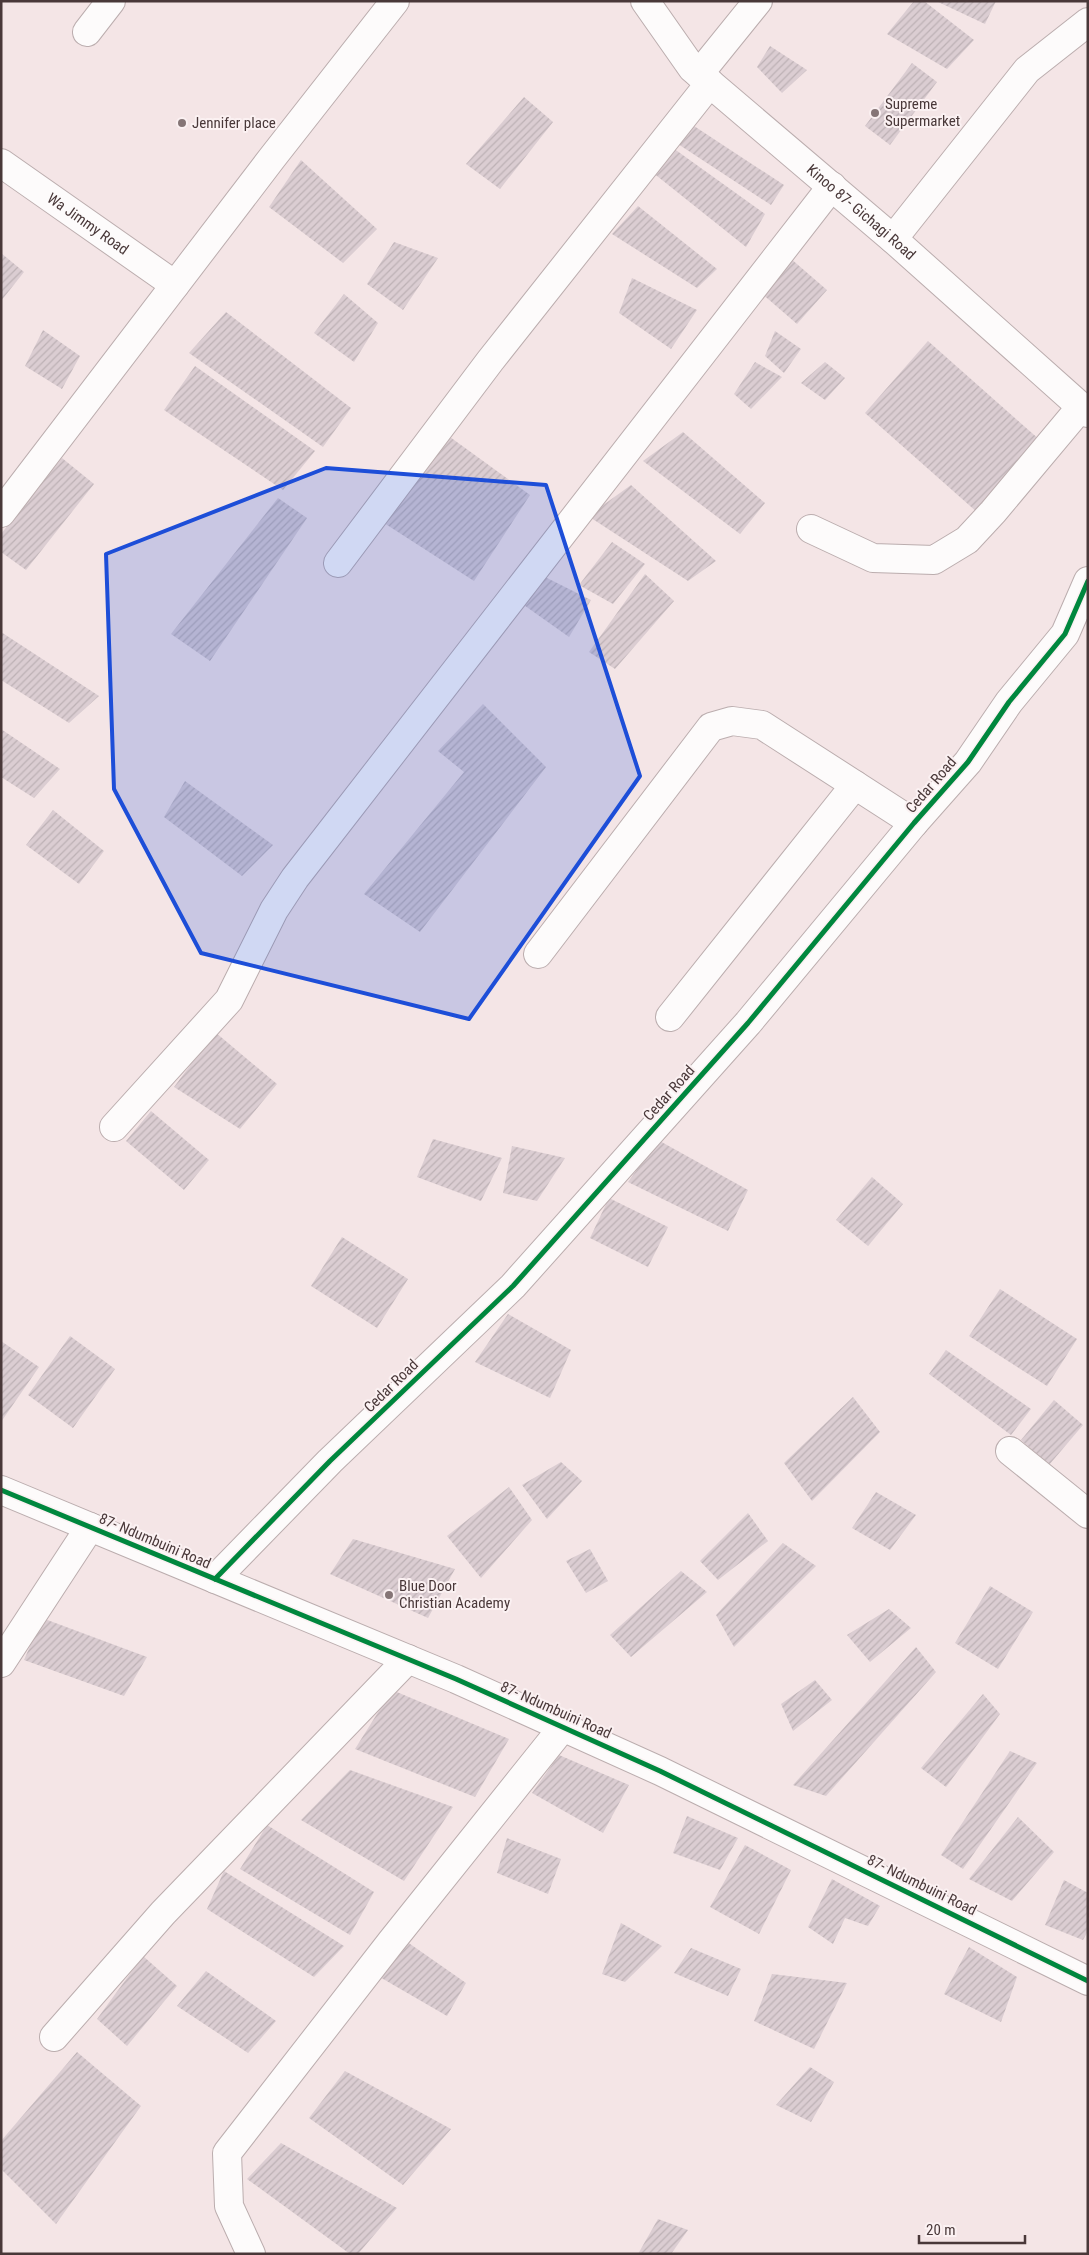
<svg xmlns="http://www.w3.org/2000/svg" width="1089" height="2255" font-family="'Roboto Condensed',sans-serif">
	<style>
		.building { fill: url(#building-hatch) }
		.lines { fill: none; stroke-linecap: round; stroke-linejoin: round }
		.minor-casing { stroke: #bbadae; stroke-width: 30 }
		.minor { stroke: #fdfbfb; stroke-width: 28 }
		.cycleway-casing { stroke: #fbf1f2; stroke-width: 8 }
		.cycleway { stroke: #00873e; stroke-width: 5 }
		.marked { fill: #1d4ed8; fill-opacity: 0.2; stroke: #1d4ed8; stroke-width: 4; stroke-linejoin: round }
		.poi-dot { fill: #857576; stroke: #fbf1f2; stroke-width: 2 }
		.labels { text-anchor: middle; stroke-width: 4; stroke-linejoin: round; paint-order: stroke }
		.poi-label { font-size: 15px; fill: #493839; stroke: #fbf1f2; text-anchor: start }
		.street-label { font-size: 15px; fill: #493839; stroke: #fbf1f2 }
	</style>
	<defs>
		<pattern id="building-hatch" width="6" height="6" patternUnits="userSpaceOnUse" patternTransform="scale(1.25)"><rect width="6" height="6" fill="#dbcdd2"/><path d="M-1 1l2-2M0 6l6-6M5 7l2-2" fill="none" stroke="#bdb1b5"/></pattern>
	</defs>
	<rect width="100%" height="100%" fill="#f4e5e6"/>
	<g class="building">
		<polygon points="914,1 924,1 974,40 947,69 887,34"/>
		<polygon points="936,1 996,1 985,24"/>
		<polygon points="770,46 807,70 782,93 757,67"/>
		<polygon points="912,63 937,82 890,145 865,126"/>
		<polygon points="524,97 553,122 500,189 466,164"/>
		<polygon points="691,124 784,185 771,205 678,144"/>
		<polygon points="673,148 765,214 746,247 652,172"/>
		<polygon points="301,160 377,229 343,263 269,207"/>
		<polygon points="638,206 717,269 697,288 612,234"/>
		<polygon points="394,242 438,258 403,310 367,284"/>
		<polygon points="1,253 24,272 1,301"/>
		<polygon points="790,258 827,290 797,324 760,292"/>
		<polygon points="632,278 697,310 671,349 619,313"/>
		<polygon points="344,294 378,323 354,362 314,333"/>
		<polygon points="226,312 351,408 323,447 189,353"/>
		<polygon points="43,330 80,356 62,389 25,366"/>
		<polygon points="775,331 801,349 784,373 765,356"/>
		<polygon points="928,341 1041,441 978,513 865,413"/>
		<polygon points="755,362 782,377 751,409 734,394"/>
		<polygon points="825,362 845,378 825,400 801,383"/>
		<polygon points="195,366 315,451 283,490 164,410"/>
		<polygon points="683,432 765,503 740,534 643,461"/>
		<polygon points="450,437 530,495 474,581 384,523"/>
		<polygon points="62,458 94,484 26,570 1,552 1,534"/>
		<polygon points="631,485 716,561 688,581 588,516"/>
		<polygon points="278,498 307,518 210,661 171,634"/>
		<polygon points="612,542 645,564 613,604 579,585"/>
		<polygon points="645,574 674,601 615,669 589,652"/>
		<polygon points="541,575 591,600 569,637 521,603"/>
		<polygon points="1,632 99,696 69,723 1,680"/>
		<polygon points="483,704 546,767 420,932 364,894 464,772 438,751"/>
		<polygon points="1,729 60,769 34,798 1,777"/>
		<polygon points="185,781 273,845 242,876 164,817"/>
		<polygon points="53,810 104,851 79,884 26,845"/>
		<polygon points="215,1032 277,1084 240,1129 174,1087"/>
		<polygon points="151,1111 209,1160 184,1190 126,1141"/>
		<polygon points="433,1139 502,1158 481,1201 417,1177"/>
		<polygon points="658,1140 748,1190 728,1231 628,1182"/>
		<polygon points="512,1146 565,1158 537,1201 503,1193"/>
		<polygon points="872,1177 903,1204 868,1246 836,1220"/>
		<polygon points="609,1198 668,1227 648,1267 590,1238"/>
		<polygon points="342,1237 408,1279 377,1328 311,1286"/>
		<polygon points="1000,1289 1077,1339 1047,1386 969,1336"/>
		<polygon points="508,1314 571,1350 550,1398 475,1362"/>
		<polygon points="70,1336 115,1369 73,1428 28,1395"/>
		<polygon points="1,1341 39,1367 1,1422"/>
		<polygon points="946,1350 1031,1409 1011,1435 929,1374"/>
		<polygon points="853,1397 880,1432 812,1501 784,1463"/>
		<polygon points="1054,1400 1083,1425 1049,1465 1021,1440"/>
		<polygon points="561,1462 582,1481 547,1519 522,1485"/>
		<polygon points="509,1487 532,1520 481,1578 447,1536"/>
		<polygon points="876,1492 916,1515 890,1550 852,1528"/>
		<polygon points="748,1513 768,1541 718,1580 700,1561"/>
		<polygon points="353,1539 455,1569 428,1618 330,1574"/>
		<polygon points="783,1543 816,1566 734,1647 716,1615"/>
		<polygon points="590,1549 608,1581 586,1593 566,1561"/>
		<polygon points="681,1571 707,1592 631,1657 610,1635"/>
		<polygon points="990,1586 1033,1612 998,1669 955,1643"/>
		<polygon points="889,1609 911,1628 870,1662 847,1635"/>
		<polygon points="42,1618 147,1657 124,1696 24,1660"/>
		<polygon points="916,1647 936,1672 826,1796 793,1785"/>
		<polygon points="815,1680 832,1700 793,1731 781,1704"/>
		<polygon points="392,1690 509,1739 475,1797 355,1749"/>
		<polygon points="983,1694 1000,1714 946,1787 921,1768"/>
		<polygon points="1010,1751 1037,1763 963,1869 941,1855"/>
		<polygon points="559,1755 629,1785 603,1833 532,1793"/>
		<polygon points="350,1770 453,1807 404,1881 301,1820"/>
		<polygon points="687,1816 738,1838 720,1870 673,1853"/>
		<polygon points="1018,1817 1054,1852 1012,1901 969,1879"/>
		<polygon points="267,1825 374,1892 350,1935 240,1869"/>
		<polygon points="507,1838 561,1859 548,1894 497,1873"/>
		<polygon points="745,1845 791,1870 759,1934 710,1907"/>
		<polygon points="224,1871 344,1946 314,1977 207,1909"/>
		<polygon points="832,1879 880,1906 868,1926 845,1918 833,1944 808,1927"/>
		<polygon points="1064,1880 1088,1893 1088,1931 1083,1940 1045,1925"/>
		<polygon points="621,1923 662,1946 625,1982 602,1974"/>
		<polygon points="403,1939 466,1983 447,2016 378,1976"/>
		<polygon points="969,1947 1017,1977 1001,2022 944,1994"/>
		<polygon points="691,1948 741,1969 728,1996 674,1973"/>
		<polygon points="143,1956 177,1986 127,2046 97,2019"/>
		<polygon points="206,1971 276,2021 248,2053 177,2006"/>
		<polygon points="772,1974 847,1983 814,2049 754,2021"/>
		<polygon points="77,2052 141,2106 56,2224 1,2169 1,2141"/>
		<polygon points="810,2067 834,2082 811,2122 776,2105"/>
		<polygon points="345,2071 451,2129 403,2185 309,2118"/>
		<polygon points="281,2143 397,2208 358,2254 350,2254 247,2179"/>
		<polygon points="658,2219 688,2230 671,2254 638,2254"/>
	</g>
	<g class="lines">
		<defs>
			<g id="minor">
				<path id="s1" d="M 645,1 L 692,68 L 893,239 L 1088,413"/>
				<polyline points="87,32 111,1"/>
				<polyline points="699,74 758,1"/>
				<path id="s2" d="M 1,163 L 175,285"/>
				<polyline points="893,239 1027,70 1088,22"/>
				<polyline points="1,513 272,158 395,1"/>
				<polyline points="811,529 873,558 934,560 967,540 993,512 1081,407"/>
				<polyline points="338,563 490,361 710,83"/>
				<polyline points="538,954 711,727 732,721 762,725 914,823"/>
				<polyline points="670,1017 855,785"/>
				<polyline points="114,1127 229,1000 274,910 295,878 832,186"/>
				<polyline points="1010,1451 1088,1514"/>
				<polyline points="1,1490 456,1679 660,1771 1088,1981"/>
				<polyline points="215,1579 330,1461 513,1286 748,1023 914,823 968,762 1009,702 1065,634 1088,581"/>
				<polyline points="1,1663 90,1527"/>
				<polyline points="54,2037 163,1913 408,1659"/>
				<polyline points="251,2254 229,2206 227,2153 391,1942 563,1727"/>
			</g>
		</defs>
		<use href="#minor" class="minor-casing"/>
		<use href="#minor" class="minor"/>
		<defs>
			<g id="cycleway">
				<polyline points="1,1490 456,1679 660,1771 1088,1981"/>
				<polyline points="215,1579 330,1461 513,1286 748,1023 914,823 968,762 1009,702 1065,634 1088,581"/>
			</g>
		</defs>
		<use href="#cycleway" class="cycleway-casing"/>
		<use href="#cycleway" class="cycleway"/>
	</g>
	<path class="marked" d="M 326,468 L 546,485 L 640,776 L 469,1019 L 201,953 L 114,789 L 106,554 Z"/>
	<g class="poi-dot">
		<circle cx="875" cy="113" r="5"/>
		<circle cx="182" cy="123" r="5"/>
		<circle cx="389" cy="1595" r="5"/>
	</g>
	<g class="labels">
		<g class="poi-label">
			<text x="885" y="109">Supreme<tspan x="885" dy="17">Supermarket</tspan></text>
			<text x="192" y="128">Jennifer place</text>
			<text x="399" y="1591">Blue Door<tspan x="399" dy="17">Christian Academy</tspan></text>
		</g>
		<g class="street-label">
			<text dy="5" stroke="none"><textPath href="#s1" startOffset="304">Kinoo 87- Gichagi Road</textPath></text>
			<text dy="5" stroke="none"><textPath href="#s2" startOffset="106">Wa Jimmy Road</textPath></text>
			<text transform="translate(931 785) rotate(-49)" y="5">Cedar Road</text>
			<text transform="translate(669 1093) rotate(-48)" y="5">Cedar Road</text>
			<text transform="translate(391 1386) rotate(-44)" y="5">Cedar Road</text>
			<text transform="translate(155 1541) rotate(23)" y="5">87- Ndumbuini Road</text>
			<text transform="translate(556 1710) rotate(24)" y="5">87- Ndumbuini Road</text>
			<text transform="translate(922 1885) rotate(26)" y="5">87- Ndumbuini Road</text>
		</g>
	</g>
	<rect width="1089" height="2255" fill="none" stroke="#493839" stroke-width="5"/>
	<path d="M919 2235v8h106v-8" fill="none" stroke="#493839" stroke-width="2.5"/>
	<text x="926" y="2235" font-size="15" fill="#493839" stroke="#fbf1f2" stroke-width="4" paint-order="stroke">20 m</text>
</svg>
